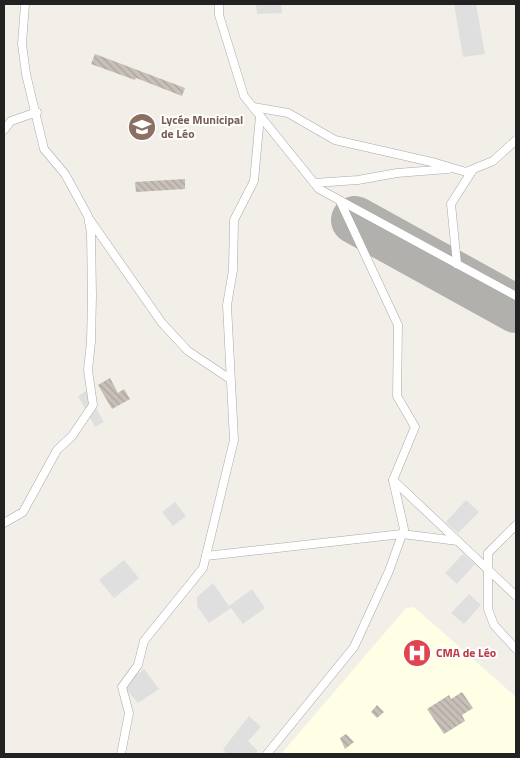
<svg xmlns="http://www.w3.org/2000/svg" width="520" height="758" font-family="'Titillium Web',sans-serif">
	<style>
		.residential { fill: #e0dfdf }
		.education { fill: #ffffe5 }
		.lines { fill: none; stroke-linecap: round; stroke-linejoin: round }
		.runway { stroke: #b1b0ac; stroke-width: 48 }
		.building { fill: url(#building-back-hatch) }
		.minor-casing { stroke: #a9a9a9; stroke-width: 9 }
		.minor { stroke: #fff; stroke-width: 8 }
		.labels { text-anchor: middle; stroke-width: 4; stroke-linejoin: round; paint-order: stroke }
		.education-label { font-size: 12px; font-weight: bold; fill: #785e54; stroke: #fff; text-anchor: start }
		.health-label { font-size: 12px; font-weight: bold; fill: #be3a42; stroke: #fff; text-anchor: start }
	</style>
	<defs>
		<pattern id="building-back-hatch" width="6" height="6" patternUnits="userSpaceOnUse" patternTransform="scale(1.25)"><rect width="6" height="6" fill="#c7bfb8"/><path d="M-1 5l2 2M0 0l6 6M5-1l2 2" fill="none" stroke="#aba49e"/></pattern>
	</defs>
	<rect width="100%" height="100%" fill="#f2efe9"/>
	<g class="residential">
		<polygon points="256,4 281,4 282,13 257,14"/>
		<polygon points="454,4 476,4 485,54 463,57"/>
		<polygon points="86,391 104,422 95,427 78,396"/>
		<polygon points="466,500 479,512 458,533 446,522"/>
		<polygon points="175,502 186,516 173,526 162,512"/>
		<polygon points="463,554 475,564 457,584 445,573"/>
		<polygon points="124,560 139,578 114,598 99,580"/>
		<polygon points="213,583 229,606 252,589 265,608 243,624 231,608 209,623 197,606 197,597"/>
		<polygon points="469,594 481,605 464,624 451,613"/>
		<polygon points="144,669 159,689 138,703 123,686"/>
		<polygon points="249,716 261,727 248,741 258,751 255,754 226,754 223,749"/>
	</g>
	<polygon class="education" points="414,607 516,697 516,754 281,754 406,608"/>
	<g class="lines">
		<polyline class="runway" points="355,220 516,309"/>
	</g>
	<g class="building">
		<polygon points="95,54 185,88 182,96 136,78 135,80 91,64"/>
		<polygon points="185,179 185,189 136,192 135,182"/>
		<polygon points="110,378 118,393 124,389 130,399 112,409 98,385"/>
		<polygon points="462,692 473,708 462,715 465,721 444,734 427,709 449,695 451,699"/>
		<polygon points="377,705 384,712 377,718 371,712"/>
		<polygon points="346,734 354,742 345,749 340,738"/>
	</g>
	<g class="lines">
		<defs>
			<g id="minor">
				<polyline points="219,4 219,15 244,96 319,189 516,296"/>
				<polyline points="253,107 288,113 335,140 436,163 466,172 493,161 516,140"/>
				<polyline points="4,130 11,121 37,112"/>
				<polyline points="314,183 358,180 397,173 448,169"/>
				<polyline points="340,201 398,325 397,396 415,427 393,480 516,596"/>
				<polyline points="90,220 162,323 188,351 230,379"/>
				<polyline points="457,264 451,204 472,171"/>
				<polyline points="4,523 23,512 57,450 72,436 93,405 88,370 91,342 92,296 91,233 88,216 65,174 44,149 26,74 22,44 25,4"/>
				<polyline points="516,525 488,553 488,609 494,625 516,649"/>
				<polyline points="206,556 402,534 458,541"/>
				<polyline points="121,754 129,713 122,687 138,665 144,641 203,568 234,440 227,305 233,270 234,220 254,181 260,116"/>
				<polyline points="267,754 354,647 389,571 404,529 393,480"/>
			</g>
		</defs>
		<use href="#minor" class="minor-casing"/>
		<use href="#minor" class="minor"/>
	</g>
	<defs>
		<symbol id="school-disc" viewBox="-11 -11 22 22"><circle r="9.5" fill="#8d6e63" stroke="#fff"/><path d="M0-5L7-2L0 1L-7-2ZM-4 1L0 2.5L4 1V4Q0 6-4 4Z" fill="#fff"/></symbol>
		<symbol id="hospital-disc" viewBox="-11 -11 22 22"><circle r="9.5" fill="#e0444e" stroke="#fff"/><path d="M-5-5h3v3.5h4V-5h3V5h-3V1.5h-4V5h-3Z" fill="#fff"/></symbol>
	</defs>
	<g fill-rule="evenodd">
		<use href="#school-disc" x="126" y="111" width="32" height="32"/>
		<use href="#hospital-disc" x="401" y="637" width="32" height="32"/>
	</g>
	<g class="labels">
		<g class="education-label">
			<text x="161" y="124">Lycée Municipal<tspan x="161" dy="14">de Léo</tspan></text>
		</g>
		<g class="health-label">
			<text x="436" y="657">CMA de Léo</text>
		</g>
	</g>
	<rect width="520" height="758" fill="none" stroke="#222222" stroke-width="10"/>
</svg>
